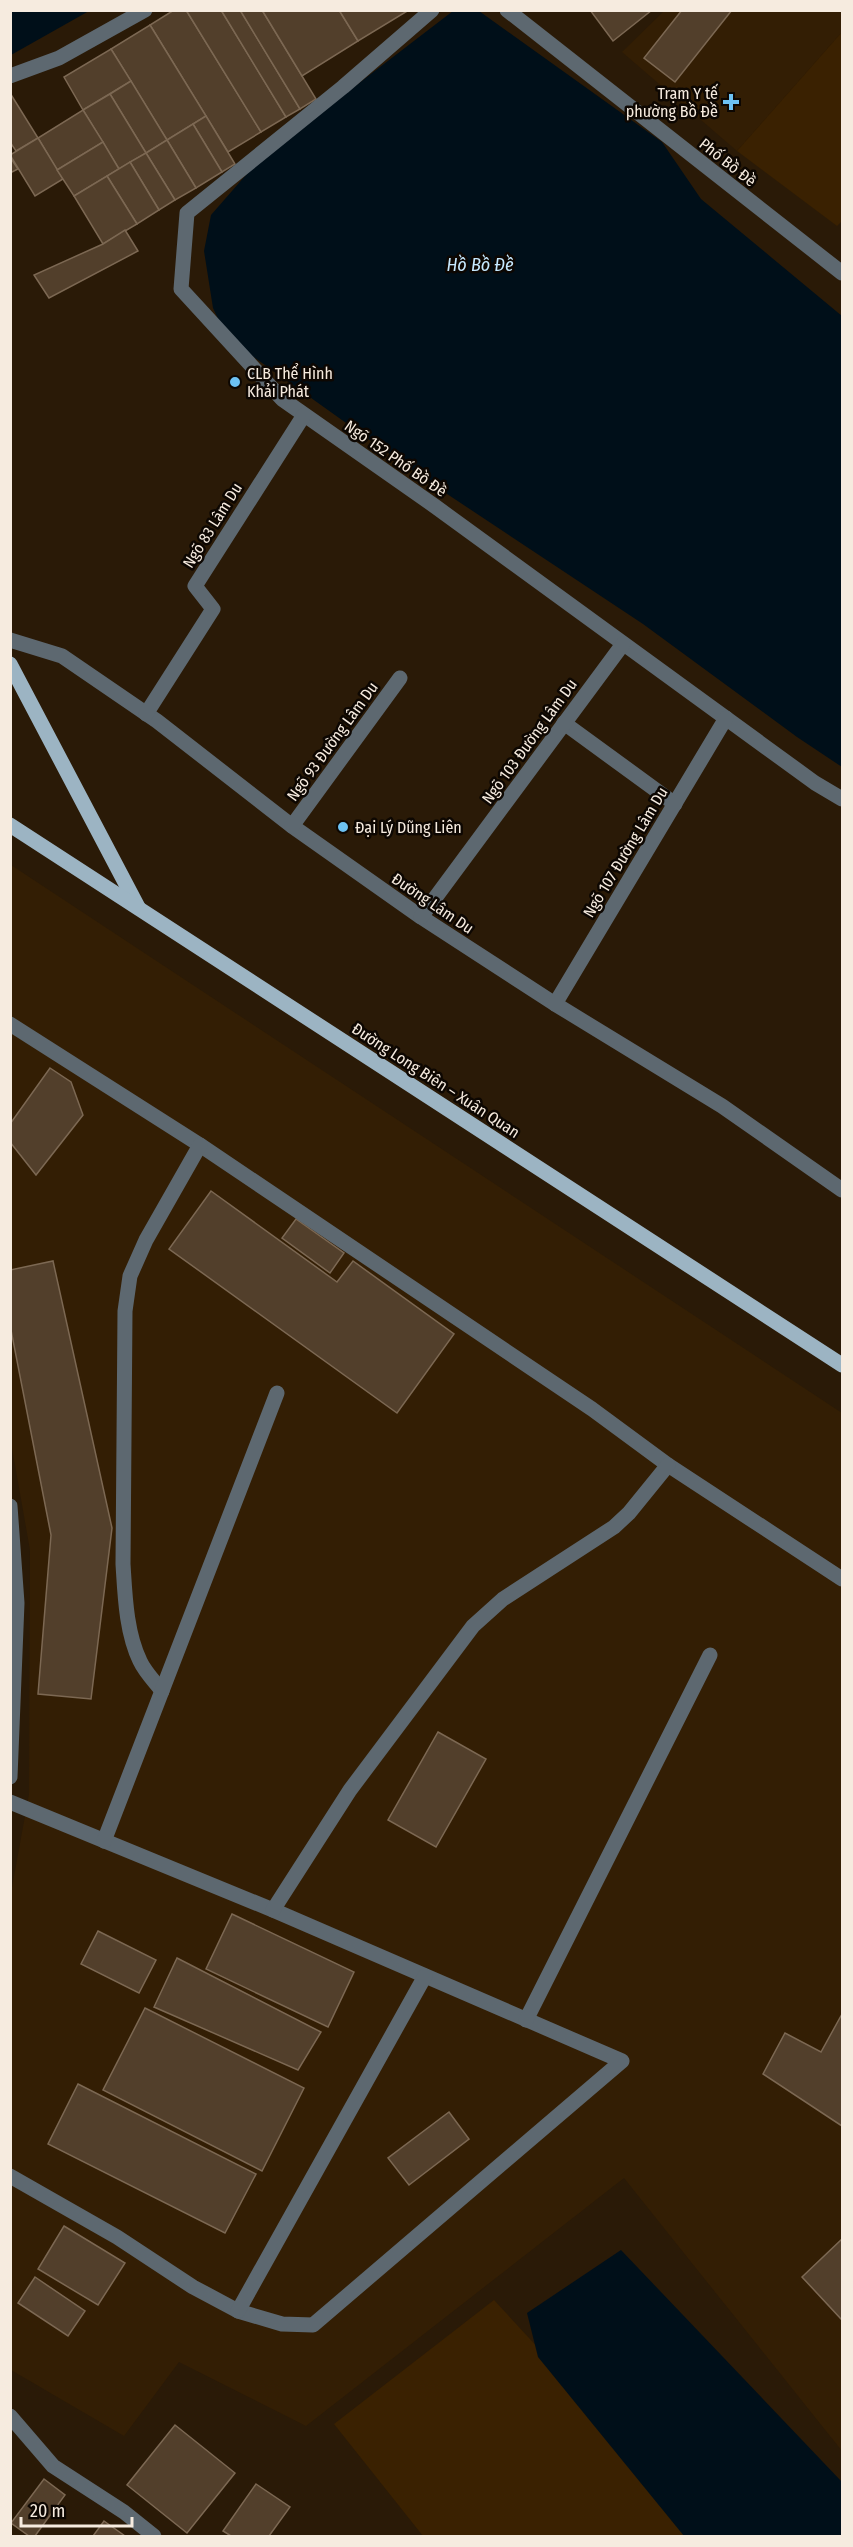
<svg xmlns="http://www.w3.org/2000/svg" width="853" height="2547" font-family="'Fira Sans Condensed',sans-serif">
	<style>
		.built { fill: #331e04 }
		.green { fill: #3a2101 }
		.water { fill: #000f19 }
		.building { fill: #523f2b; stroke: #7c6853; stroke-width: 1.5 }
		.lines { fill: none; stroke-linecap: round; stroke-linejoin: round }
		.minor { stroke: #5d6870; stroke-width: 15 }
		.major { stroke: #9cb4c3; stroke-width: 15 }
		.poi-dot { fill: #6dc2f3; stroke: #0d0702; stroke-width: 2 }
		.labels { text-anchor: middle; stroke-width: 5; stroke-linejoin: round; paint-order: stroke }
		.poi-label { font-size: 16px; fill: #f6ebdf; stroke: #0d0702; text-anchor: start }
		.street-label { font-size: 16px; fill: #f6ebdf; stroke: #0d0702 }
		.water-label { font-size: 18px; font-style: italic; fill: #c6e9ff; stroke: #0d0702 }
	</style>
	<rect width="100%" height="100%" fill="#2a1a07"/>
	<g class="built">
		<polygon points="664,11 842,11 842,32 737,151 622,52"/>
		<polygon points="11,865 842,1413 842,2451 624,2178 306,2426 179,2362 124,2436 11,2370 10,1898 29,1794 30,1550 10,1437"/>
	</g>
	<g class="green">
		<polygon points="842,32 842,221 837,226 737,151"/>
		<polygon points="494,2300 712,2536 423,2536 334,2424"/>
	</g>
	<g class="water">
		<polygon points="11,10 89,10 89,11 11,55"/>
		<polygon points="453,11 479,11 662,142 701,199 842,316 842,767 797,737 643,624 426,480 227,338 213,308 204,251 211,215 260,159"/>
		<polygon points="621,2250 842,2482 842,2536 684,2536 538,2357 527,2313"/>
	</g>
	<g class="building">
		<polygon points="174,10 186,10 261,132 228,152 150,25"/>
		<polygon points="186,10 221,10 286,117 261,132"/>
		<polygon points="221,10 240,10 300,109 286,117"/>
		<polygon points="240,10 262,10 316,99 300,109"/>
		<polygon points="262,10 339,10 358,41 302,76"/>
		<polygon points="339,10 409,10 358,41"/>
		<polygon points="590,10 652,10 613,41"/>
		<polygon points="682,10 732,10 675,82 644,58"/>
		<polygon points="150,25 206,116 167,140 111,49"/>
		<polygon points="111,49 131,81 83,110 64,77"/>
		<polygon points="131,81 167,140 146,153 110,94"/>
		<polygon points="10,93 38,138 16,151 10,142"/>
		<polygon points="110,94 146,153 119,169 83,110"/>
		<polygon points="83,110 103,142 57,170 38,138"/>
		<polygon points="206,116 235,164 222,172 193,124"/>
		<polygon points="193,124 222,172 196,188 167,140"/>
		<polygon points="38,138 63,179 35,196 10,155"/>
		<polygon points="167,140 196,188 175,200 146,153"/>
		<polygon points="103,142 119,169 74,196 57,170"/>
		<polygon points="146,153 175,200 159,210 130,162"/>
		<polygon points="10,157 18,169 10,173"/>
		<polygon points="130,162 159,210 137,224 107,176"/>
		<polygon points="107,176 137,224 103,244 74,196"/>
		<polygon points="125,230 138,251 49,298 34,275 103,244"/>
		<polygon points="50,1068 71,1082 83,1115 36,1175 10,1142 10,1124"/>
		<polygon points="211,1191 337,1282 353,1261 454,1334 397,1413 169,1249"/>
		<polygon points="296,1219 344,1253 330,1273 282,1238"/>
		<polygon points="53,1261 112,1528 91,1699 38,1694 51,1535 10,1325 10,1270"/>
		<polygon points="438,1732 486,1759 436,1847 388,1820"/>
		<polygon points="232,1914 354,1972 328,2027 206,1969"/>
		<polygon points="98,1931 156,1960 139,1993 81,1964"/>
		<polygon points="177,1958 321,2032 298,2070 154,2007"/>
		<polygon points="145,2008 304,2088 262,2171 103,2090"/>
		<polygon points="842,2014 842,2126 763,2074 785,2033 821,2052"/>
		<polygon points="78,2084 256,2174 225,2233 48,2144"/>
		<polygon points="449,2112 469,2139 409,2185 388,2158"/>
		<polygon points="64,2226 125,2263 98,2305 38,2269"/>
		<polygon points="842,2239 842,2320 802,2277"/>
		<polygon points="35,2277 85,2311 68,2336 18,2303"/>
		<polygon points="175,2425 235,2473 187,2533 127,2485"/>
		<polygon points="44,2479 65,2495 35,2536 29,2536 11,2523"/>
		<polygon points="256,2484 290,2507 269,2536 231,2536 223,2531"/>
		<polygon points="104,2521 125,2536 93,2536"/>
	</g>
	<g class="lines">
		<g class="minor">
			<polyline points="432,10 343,87 187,213 181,289 282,399 436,507 815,783 842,799"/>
			<polyline points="507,10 842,273"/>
			<polyline points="10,76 59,58 145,10"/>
			<polyline points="10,640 62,656 157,721 292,826 421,917 555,1004 722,1106 842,1190"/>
			<polyline points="146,714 213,609 195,586 304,415"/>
			<polyline points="564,723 675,804"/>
			<polyline points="292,826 400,678"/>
			<polyline points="421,917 623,644"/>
			<polyline points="555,1004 726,718"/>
			<polyline points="10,1024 200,1145 592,1409 668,1465 842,1579"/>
			<polyline points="10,1506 17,1603 10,1777"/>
			<path d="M 162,1691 C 155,1682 145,1672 140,1661 C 126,1632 125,1595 123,1564 L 125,1311 L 130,1276 L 146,1240 L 200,1145"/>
			<polyline points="10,1802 273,1910 622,2061 313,2325 282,2324 238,2311 193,2287 117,2237 10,2176"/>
			<polyline points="104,1841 277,1393"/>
			<polyline points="273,1910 350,1790 473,1626 503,1599 614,1527 629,1513 668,1465"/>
			<polyline points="526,2020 710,1655"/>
			<polyline points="238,2311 425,1976"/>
			<polyline points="10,2416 53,2466 124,2512 154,2536"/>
		</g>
		<g class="major">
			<polyline points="10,664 138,907"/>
			<polyline points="10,825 842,1365"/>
		</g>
	</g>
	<g class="poi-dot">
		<path d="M728 93h6v6h6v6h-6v6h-6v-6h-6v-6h6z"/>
		<circle cx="235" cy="382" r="6"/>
		<circle cx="343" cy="827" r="6"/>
	</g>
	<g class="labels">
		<g class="poi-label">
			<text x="718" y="99" text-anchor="end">Trạm Y tế<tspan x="718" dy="18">phường Bồ Đề</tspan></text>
			<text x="247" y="379">CLB Thể Hình<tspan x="247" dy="18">Khải Phát</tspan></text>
			<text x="355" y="833">Đại Lý Dũng Liên</text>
		</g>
		<g class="street-label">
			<text transform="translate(728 162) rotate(38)" y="6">Phố Bồ Đề</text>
			<text transform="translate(396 458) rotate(35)" y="6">Ngõ 152 Phố Bồ Đề</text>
			<text transform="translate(212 525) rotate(-58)" y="6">Ngõ 83 Lâm Du</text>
			<text transform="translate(332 741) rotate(-54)" y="6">Ngõ 93 Đường Lâm Du</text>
			<text transform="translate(529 741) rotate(-54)" y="6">Ngõ 103 Đường Lâm Du</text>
			<text transform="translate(625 852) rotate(-59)" y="6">Ngõ 107 Đường Lâm Du</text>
			<text transform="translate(433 903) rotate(34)" y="6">Đường Lâm Du</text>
			<text transform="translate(436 1080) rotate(33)" y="6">Đường Long Biên – Xuân Quan</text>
		</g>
		<g class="water-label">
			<text x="480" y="271">Hồ Bồ Đề</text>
		</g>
	</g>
	<rect width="853" height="2547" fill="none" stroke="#f6ebdf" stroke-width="24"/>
	<path d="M21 2517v9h111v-9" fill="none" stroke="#f6ebdf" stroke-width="3"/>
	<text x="30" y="2517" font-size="18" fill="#f6ebdf" stroke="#0d0702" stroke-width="4.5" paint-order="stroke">20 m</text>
</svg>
